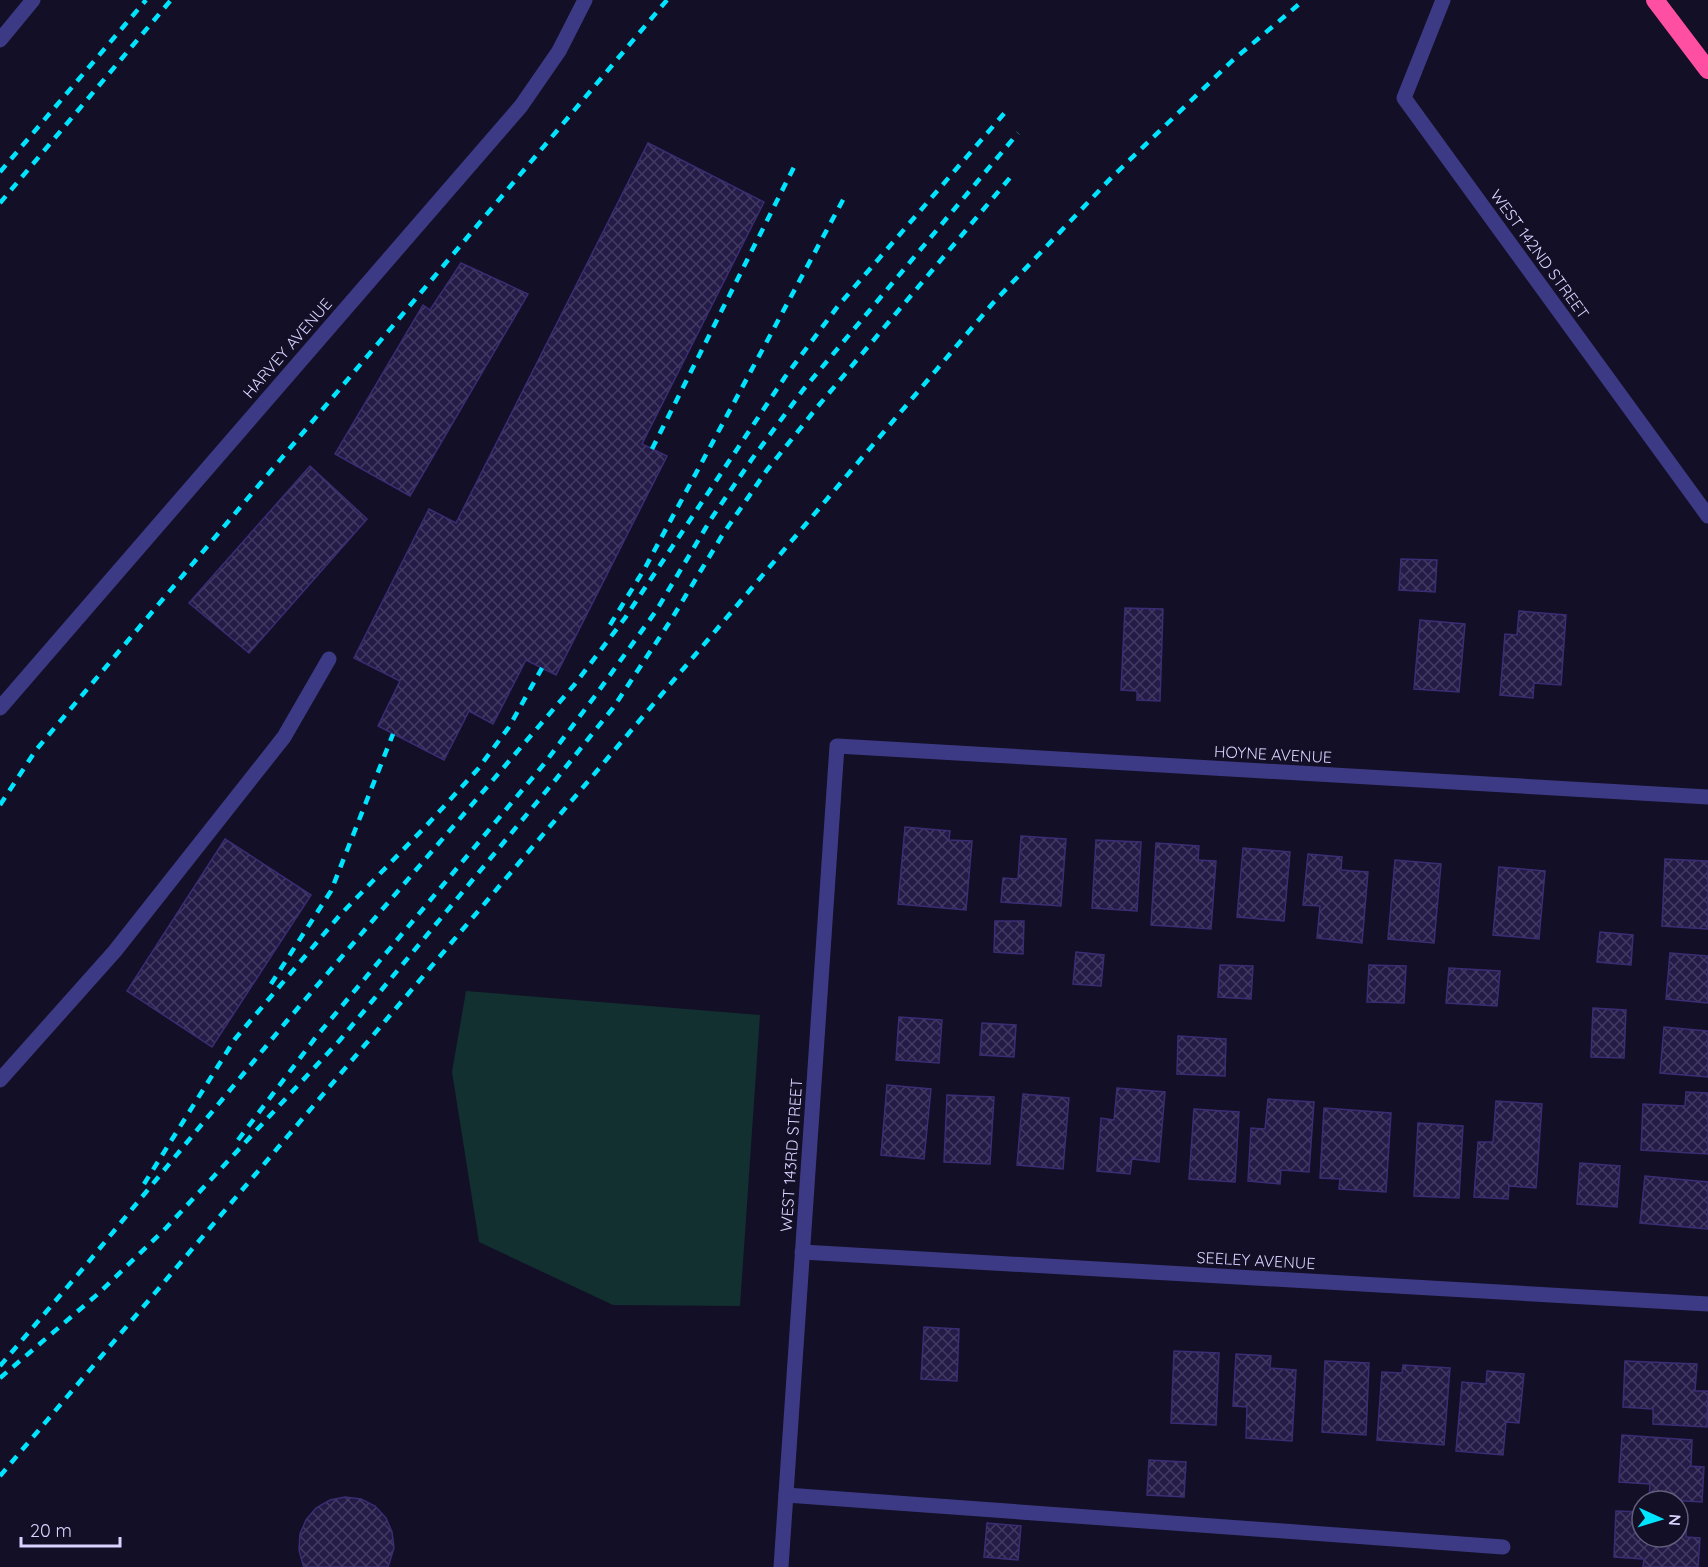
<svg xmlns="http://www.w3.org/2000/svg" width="1708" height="1567" font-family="Quicksand,sans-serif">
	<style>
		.pitch { fill: #12302f }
		.building { fill: url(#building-cross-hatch); stroke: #3b2d73; stroke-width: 1.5 }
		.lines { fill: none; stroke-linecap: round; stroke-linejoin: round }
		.minor { stroke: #3d3a85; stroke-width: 15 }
		.highway { stroke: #ff4fa3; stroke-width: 18 }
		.rail { stroke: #00e5ff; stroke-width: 4.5; stroke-dasharray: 9 8; stroke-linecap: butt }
		.labels { text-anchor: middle; stroke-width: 6; stroke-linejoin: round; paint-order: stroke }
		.street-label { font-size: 16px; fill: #d9d4ff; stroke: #130f26 }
	</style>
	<defs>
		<pattern id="building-cross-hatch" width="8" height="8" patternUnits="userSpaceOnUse" patternTransform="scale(1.5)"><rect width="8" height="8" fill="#241b47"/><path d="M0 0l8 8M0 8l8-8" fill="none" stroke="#433b63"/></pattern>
	</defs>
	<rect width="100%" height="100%" fill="#130f26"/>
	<polygon class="pitch" points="466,991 760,1015 740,1306 613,1305 479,1242 452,1072"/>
	<g class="building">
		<polygon points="648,143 764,202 642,444 667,456 556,675 526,660 493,724 469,711 444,760 378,726 400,681 354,658 429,509 456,523"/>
		<polygon points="461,263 528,294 410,496 335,454 423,305 430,310"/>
		<polygon points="310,466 367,519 249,653 189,603"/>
		<polygon points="1401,559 1437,560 1435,592 1399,590"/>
		<polygon points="1125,608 1163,609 1160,701 1137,700 1137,691 1121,690"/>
		<polygon points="1519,611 1566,615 1561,685 1534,683 1533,698 1500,695 1505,634 1517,635"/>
		<polygon points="1420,620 1465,624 1459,692 1414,689"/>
		<polygon points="905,827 950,831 949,840 972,841 966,910 898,904"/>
		<polygon points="1021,836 1066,839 1061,906 1001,902 1003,878 1018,879"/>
		<polygon points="225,839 311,895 212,1047 127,991"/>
		<polygon points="1096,840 1141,842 1137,911 1092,908"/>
		<polygon points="1156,843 1199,846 1198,860 1216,861 1211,929 1151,925"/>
		<polygon points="1243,848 1290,852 1284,921 1237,917"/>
		<polygon points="1308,854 1342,857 1341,870 1368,872 1362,943 1317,938 1320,906 1303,905"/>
		<polygon points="1665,859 1708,861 1708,929 1662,926"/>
		<polygon points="1395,860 1441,864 1434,943 1388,939"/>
		<polygon points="1499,867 1545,871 1539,939 1493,935"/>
		<polygon points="995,921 1024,921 1023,954 994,952"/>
		<polygon points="1600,932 1633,935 1631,965 1597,962"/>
		<polygon points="1076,952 1104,955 1101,986 1073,984"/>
		<polygon points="1670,953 1708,956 1708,1003 1666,999"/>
		<polygon points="1220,965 1253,966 1251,999 1218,997"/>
		<polygon points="1369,965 1406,966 1404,1003 1367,1002"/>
		<polygon points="1449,968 1500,971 1497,1006 1446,1003"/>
		<polygon points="1593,1008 1626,1010 1624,1058 1591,1057"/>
		<polygon points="899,1017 942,1020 939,1063 896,1060"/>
		<polygon points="982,1023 1016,1025 1014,1057 980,1055"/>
		<polygon points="1664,1027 1708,1031 1708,1077 1660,1073"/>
		<polygon points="1178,1036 1226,1039 1225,1076 1177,1074"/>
		<polygon points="887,1085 931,1089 924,1159 881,1155"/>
		<polygon points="1117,1088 1165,1092 1159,1162 1132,1159 1130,1174 1097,1171 1101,1118 1114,1120"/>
		<polygon points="1686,1092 1708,1093 1708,1154 1641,1150 1643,1104 1685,1106"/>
		<polygon points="1023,1094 1069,1098 1063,1169 1017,1165"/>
		<polygon points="947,1095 994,1097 990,1164 944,1162"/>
		<polygon points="1268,1099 1314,1102 1309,1172 1281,1170 1280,1184 1248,1181 1251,1128 1265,1129"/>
		<polygon points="1496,1101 1542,1104 1536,1188 1509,1186 1508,1199 1474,1197 1478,1142 1493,1142"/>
		<polygon points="1324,1108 1391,1113 1386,1192 1339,1189 1340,1179 1320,1178"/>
		<polygon points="1194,1109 1239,1112 1235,1182 1189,1179"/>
		<polygon points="1418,1123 1463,1126 1459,1198 1414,1196"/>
		<polygon points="1580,1163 1620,1166 1617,1207 1577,1204"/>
		<polygon points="1645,1176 1708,1182 1708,1229 1640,1223"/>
		<polygon points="924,1327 959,1329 957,1381 921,1379"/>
		<polygon points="1174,1351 1219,1353 1216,1425 1171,1423"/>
		<polygon points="1236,1354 1271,1356 1270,1368 1296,1370 1292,1441 1246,1438 1247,1407 1233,1406"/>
		<polygon points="1325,1361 1369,1363 1366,1435 1322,1432"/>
		<polygon points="1625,1361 1697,1364 1695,1391 1708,1391 1707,1427 1653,1424 1653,1409 1623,1407"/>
		<polygon points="1403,1365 1450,1368 1444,1445 1377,1440 1382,1372 1402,1373"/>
		<polygon points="1487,1371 1524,1374 1519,1423 1506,1422 1503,1455 1456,1451 1462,1382 1486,1384"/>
		<polygon points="1622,1435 1692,1440 1691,1466 1704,1467 1702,1502 1649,1499 1650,1484 1619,1482"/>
		<polygon points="1149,1460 1186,1462 1184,1497 1147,1495"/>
		<polygon points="345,1497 361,1499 375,1506 386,1518 392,1532 394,1548 388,1567 304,1567 303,1565 299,1550 300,1534 306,1520 316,1508 330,1500"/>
		<polygon points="1616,1511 1642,1512 1642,1537 1678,1537 1678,1514 1687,1514 1686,1537 1700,1538 1698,1567 1643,1567 1644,1559 1614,1557"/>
		<polygon points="987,1523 1021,1526 1018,1560 984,1557"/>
	</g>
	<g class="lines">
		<g class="minor">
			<polyline points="1443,0 1404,98 1708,516"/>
			<polyline points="0,40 33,0"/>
			<polyline points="0,708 521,106 559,51 585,0"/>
			<polyline points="0,1080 115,951 284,737 329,659"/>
			<polyline points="802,1252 1708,1304"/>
			<polyline points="786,1495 1503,1547"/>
			<polyline points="781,1567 837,746 1708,797"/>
		</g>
		<polyline class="highway" points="1655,0 1708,70"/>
		<g class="rail">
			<polyline points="0,172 146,0"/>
			<polyline points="0,203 171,0"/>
			<polyline points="652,449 794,167"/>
			<polyline points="610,625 645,568 844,198"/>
			<polyline points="0,805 36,750 667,0"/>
			<polyline points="271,984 331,891 393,734"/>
			<polyline points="238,1140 316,1037 544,764 595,696 656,611 711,519 752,459 803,390 1018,133"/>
			<polyline points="144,1184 235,1039 340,915 427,825 478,769 509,727 542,668"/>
			<polyline points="0,1366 86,1265 286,1022 575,684 625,618 785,377 838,306 1008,109"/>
			<polyline points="0,1378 99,1293 166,1228 340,1040 557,778 613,708 671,620 723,534 767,470 819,405 1014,173"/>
			<polyline points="0,1476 993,303 1112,177 1232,61 1304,0"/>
		</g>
	</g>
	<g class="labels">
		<g class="street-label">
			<text transform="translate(1540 254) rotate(54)" y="6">WEST 142ND STREET</text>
			<text transform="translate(287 348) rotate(-49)" y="6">HARVEY AVENUE</text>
			<text transform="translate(1273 754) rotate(3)" y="6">HOYNE AVENUE</text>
			<text transform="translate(791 1155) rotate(-86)" y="6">WEST 143RD STREET</text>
			<text transform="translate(1256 1260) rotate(3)" y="6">SEELEY AVENUE</text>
		</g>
	</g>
	<g transform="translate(1660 1519) rotate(94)"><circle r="28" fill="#130f26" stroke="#625e7d" stroke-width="1.5"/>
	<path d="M0-4.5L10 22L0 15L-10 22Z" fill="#00e5ff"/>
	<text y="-9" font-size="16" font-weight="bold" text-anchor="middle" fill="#d9d4ff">N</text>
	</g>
	<path d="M21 1537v9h99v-9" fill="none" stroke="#d9d4ff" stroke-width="3"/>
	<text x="30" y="1537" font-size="18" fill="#d9d4ff" stroke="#130f26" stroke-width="4.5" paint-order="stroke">20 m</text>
</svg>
